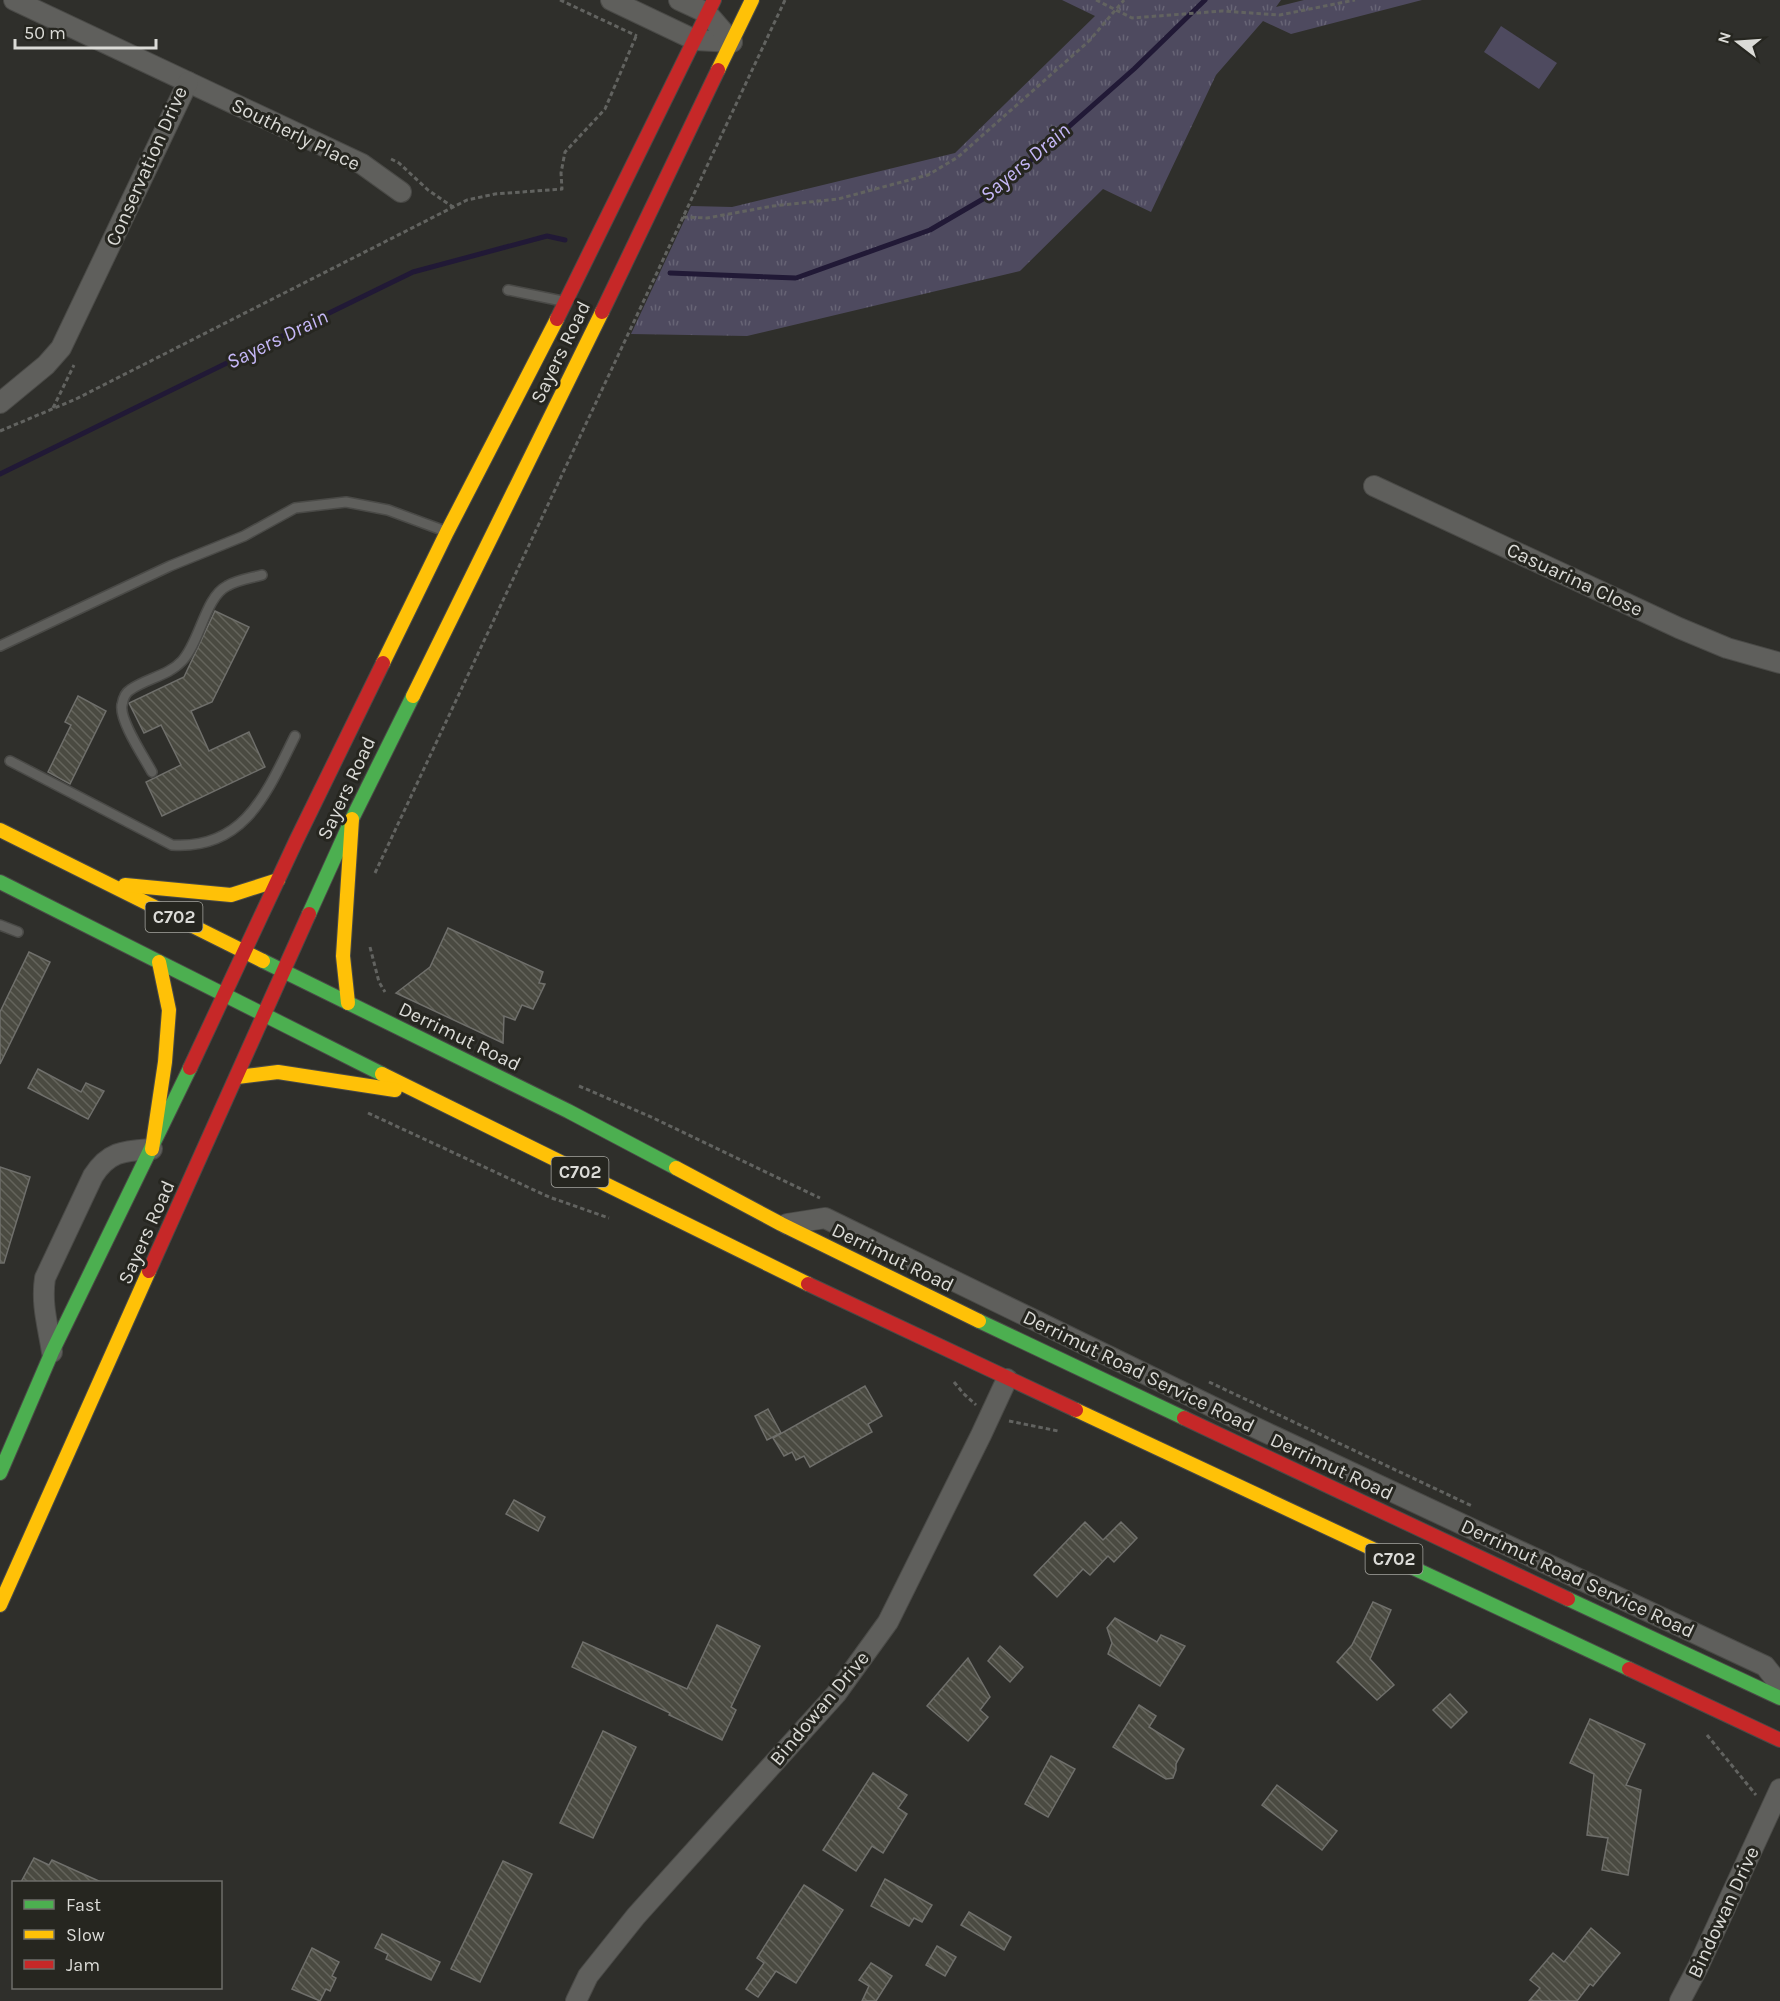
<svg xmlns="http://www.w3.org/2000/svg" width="1780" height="2001" font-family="Karla,sans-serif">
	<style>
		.park { fill: url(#park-tufts) }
		.garden { fill: #4e4a5f }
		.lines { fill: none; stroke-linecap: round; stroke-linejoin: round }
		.stream { stroke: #211936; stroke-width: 5 }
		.building { fill: url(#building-back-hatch); stroke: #6f6f6b; stroke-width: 1.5 }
		.lane-casing { stroke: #4a4a47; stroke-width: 12 }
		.street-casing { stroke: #4a4a47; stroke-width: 22 }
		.fast-casing { stroke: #4a4a47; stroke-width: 16 }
		.slow-casing { stroke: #4a4a47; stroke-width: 16 }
		.jam-casing { stroke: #4a4a47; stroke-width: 16 }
		.path { stroke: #626360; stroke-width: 3; stroke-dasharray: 4.5 3; stroke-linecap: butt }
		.lane { stroke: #5f5f5c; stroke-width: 9 }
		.street { stroke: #5f5f5c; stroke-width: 20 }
		.fast { stroke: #4caf50; stroke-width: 14 }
		.slow { stroke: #ffc107; stroke-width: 14 }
		.jam { stroke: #c62828; stroke-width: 14 }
		.labels { text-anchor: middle; stroke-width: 6; stroke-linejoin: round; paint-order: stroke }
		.shield { fill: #262620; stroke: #a5a5a0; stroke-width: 1.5 }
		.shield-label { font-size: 18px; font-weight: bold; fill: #dbdbd7 }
		.street-label { font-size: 20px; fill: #dbdbd7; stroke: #262620 }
		.water-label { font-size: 21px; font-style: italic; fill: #c6b8f8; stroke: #262620 }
	</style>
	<defs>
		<pattern id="park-tufts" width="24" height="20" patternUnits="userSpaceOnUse" patternTransform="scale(1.5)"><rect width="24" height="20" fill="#4e4a5f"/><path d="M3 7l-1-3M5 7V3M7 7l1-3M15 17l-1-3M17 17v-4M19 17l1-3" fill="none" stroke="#676475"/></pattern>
		<pattern id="building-back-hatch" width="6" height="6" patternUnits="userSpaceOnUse" patternTransform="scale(1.5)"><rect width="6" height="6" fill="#4a4a41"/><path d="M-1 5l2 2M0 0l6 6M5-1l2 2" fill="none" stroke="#64645c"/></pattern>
	</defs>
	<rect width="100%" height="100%" fill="#2f2f2b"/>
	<polygon class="park" points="1062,0 1281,0 1276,7 1304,0 1422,0 1291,34 1263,21 1216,75 1151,212 1103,189 1020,271 747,336 631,334 691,206 732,207 955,153 1095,16"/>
	<polygon class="garden" points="1501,26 1557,63 1539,89 1484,52"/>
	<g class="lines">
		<g class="stream">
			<polyline points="670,273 796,278 930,230 995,192 1134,69 1205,0"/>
			<polyline points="0,474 413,272 547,236 565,240"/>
		</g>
	</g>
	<g class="building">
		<polygon points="215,611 249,627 212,702 191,711 209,751 249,732 265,767 162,816 146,782 181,765 161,725 144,733 129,703 184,677"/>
		<polygon points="78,696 106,711 70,784 48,772 71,725 65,722"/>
		<polygon points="448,928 543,972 539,983 545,984 533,1009 522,1005 515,1020 504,1016 503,1043 396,993 430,967"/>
		<polygon points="29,952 50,962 0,1064 0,1012"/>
		<polygon points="38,1069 81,1092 86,1083 104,1091 88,1119 28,1088"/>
		<polygon points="0,1167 30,1177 4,1263 0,1263"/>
		<polygon points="865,1386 882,1416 868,1424 872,1432 810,1467 804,1456 796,1460 792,1452 784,1456 773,1438"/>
		<polygon points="768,1409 781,1433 767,1440 755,1416"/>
		<polygon points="514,1500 545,1517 538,1531 506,1514"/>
		<polygon points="1085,1522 1103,1540 1121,1522 1137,1538 1114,1562 1108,1556 1090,1575 1083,1569 1057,1597 1034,1575"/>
		<polygon points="1373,1602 1391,1610 1370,1659 1394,1685 1377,1700 1337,1662 1352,1645"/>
		<polygon points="1115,1618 1157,1642 1161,1635 1185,1646 1160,1686 1108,1654 1112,1643 1107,1628"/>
		<polygon points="717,1625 760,1646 731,1707 736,1710 722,1740 669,1715 670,1713 572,1667 583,1642 687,1689"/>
		<polygon points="1000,1646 1023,1667 1010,1682 988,1661"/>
		<polygon points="968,1658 990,1697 980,1710 988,1717 968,1741 927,1706"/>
		<polygon points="1450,1694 1467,1712 1451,1728 1433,1710"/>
		<polygon points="1139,1705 1156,1716 1149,1727 1184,1749 1176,1764 1176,1770 1173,1778 1166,1779 1113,1747"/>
		<polygon points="1590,1719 1645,1744 1626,1785 1641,1790 1628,1875 1602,1870 1608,1838 1587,1835 1594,1774 1570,1763"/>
		<polygon points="603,1731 636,1747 593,1838 560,1823"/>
		<polygon points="1051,1756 1075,1769 1048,1817 1025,1804"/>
		<polygon points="873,1773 907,1795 898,1808 907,1814 883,1853 872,1846 856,1871 823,1850"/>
		<polygon points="1277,1785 1337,1831 1322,1850 1262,1805"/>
		<polygon points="34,1858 49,1865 52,1860 101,1882 21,1882"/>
		<polygon points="503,1861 532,1874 480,1982 451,1969"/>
		<polygon points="885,1879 932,1905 922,1922 914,1918 909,1926 871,1906"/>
		<polygon points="804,1885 843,1910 796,1983 776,1971 758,1997 746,1989 764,1963 757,1958"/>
		<polygon points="969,1912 1011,1937 1004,1950 961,1925"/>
		<polygon points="1591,1928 1620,1953 1593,1986 1590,1984 1577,2001 1529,2001 1540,1988 1530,1980 1553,1953 1564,1962"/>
		<polygon points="382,1934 440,1962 431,1980 386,1959 388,1954 375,1948"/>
		<polygon points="937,1946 956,1957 945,1976 926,1965"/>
		<polygon points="312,1948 339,1962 332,1976 336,1978 330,1991 326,1989 320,2001 292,1989"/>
		<polygon points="871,1963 892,1976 876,2001 862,2001 869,1986 859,1980"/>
	</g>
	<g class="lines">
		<defs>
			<g id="lane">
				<polyline points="508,290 562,301"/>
				<polyline points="0,646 170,566 244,536 295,508 346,502 388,510 445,531"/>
				<path d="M 10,761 L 172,845 C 245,850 267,792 295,736"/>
				<path d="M 152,772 C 144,757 119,720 122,705 C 123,699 125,693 130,690 C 147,678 168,676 182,661 C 200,642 205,597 227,586 C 237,580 251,578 262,575"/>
				<polyline points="0,925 18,932"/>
			</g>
			<g id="street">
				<polyline points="14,0 362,164 401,192"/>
				<polyline points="611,0 695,40 732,42"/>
				<polyline points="679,0 707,13 732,42"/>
				<polyline points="0,403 46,365 61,348 188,82"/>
				<polyline points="1374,486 1679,628 1727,648 1780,663"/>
				<polyline points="787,1224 825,1218 1252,1426 1765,1666 1780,1685"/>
				<path d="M 52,1352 C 48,1326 41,1304 45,1278 L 93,1176 C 109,1151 124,1151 152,1149"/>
				<polyline points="576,2001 588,1976 636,1916 836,1694 888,1622 981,1435 1007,1379"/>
				<polyline points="1680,2001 1698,1967 1780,1789"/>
			</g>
			<g id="fast">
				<polyline points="0,882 382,1074"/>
				<polyline points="309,914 352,819 413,696"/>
				<polyline points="263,961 568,1111 676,1168"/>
				<polyline points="979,1321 1184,1418"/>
				<polyline points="0,1473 52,1352 190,1068"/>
				<polyline points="1377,1551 1629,1669"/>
				<polyline points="1568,1599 1780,1698"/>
			</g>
			<g id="slow">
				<polyline points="718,70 752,0"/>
				<polyline points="383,663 447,532 557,319"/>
				<polyline points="413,696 602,312"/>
				<polyline points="0,830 263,961"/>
				<polyline points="125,885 231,895 278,880"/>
				<polyline points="348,1003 343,956 352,819"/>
				<polyline points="382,1074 808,1284"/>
				<polyline points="237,1077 278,1072 395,1090"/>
				<polyline points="152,1149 165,1062 169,1010 159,962"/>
				<polyline points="676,1168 781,1224 979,1321"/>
				<polyline points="1076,1410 1377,1551"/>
				<polyline points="0,1605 149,1271"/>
			</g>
			<g id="jam">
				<polyline points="602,312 718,70"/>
				<polyline points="557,319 714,0"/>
				<polyline points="190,1068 296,841 383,663"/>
				<polyline points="149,1271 309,914"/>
				<polyline points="808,1284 1076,1410"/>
				<polyline points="1184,1418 1568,1599"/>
				<polyline points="1629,1669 1780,1740"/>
			</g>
		</defs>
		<use href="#lane" class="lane-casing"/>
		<use href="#street" class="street-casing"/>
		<use href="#fast" class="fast-casing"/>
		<use href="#slow" class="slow-casing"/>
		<use href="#jam" class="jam-casing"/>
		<g class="path">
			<polyline points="560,0 637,36"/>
			<polyline points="1096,0 1132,18 1222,11 1280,15 1355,0"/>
			<polyline points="391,159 399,163 428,190 453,207"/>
			<polyline points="683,217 707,218 773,206 838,199 928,175 958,157 1089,41 1124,0"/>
			<polyline points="53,408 74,365"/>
			<polyline points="0,431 76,399 467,200 495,194 562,189 561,173 565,152 605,109 637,34"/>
			<polyline points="375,873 785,0"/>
			<polyline points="370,947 379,982 385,992"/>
			<polyline points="579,1086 649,1116 820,1198"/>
			<polyline points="368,1113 549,1197 609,1218"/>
			<polyline points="954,1382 963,1393 976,1405"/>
			<polyline points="1209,1382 1472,1506"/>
			<polyline points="1009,1421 1058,1431"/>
			<polyline points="1707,1735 1756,1795"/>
		</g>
		<use href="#lane" class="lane"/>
		<use href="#street" class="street"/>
		<use href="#fast" class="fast"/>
		<use href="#slow" class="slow"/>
		<use href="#jam" class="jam"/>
	</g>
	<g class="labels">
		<g class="shield">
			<rect x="145.5" y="902" width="57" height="30" rx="4.5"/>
			<rect x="551.5" y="1157" width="57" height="30" rx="4.5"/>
			<rect x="1365.5" y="1544" width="57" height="30" rx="4.5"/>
		</g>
		<g class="shield-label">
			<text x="174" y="923">C702</text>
			<text x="580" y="1178">C702</text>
			<text x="1394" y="1565">C702</text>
		</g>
		<g class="street-label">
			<text transform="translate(296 134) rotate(26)" y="7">Southerly Place</text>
			<text transform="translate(146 166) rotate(-66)" y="7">Conservation Drive</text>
			<text transform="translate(560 352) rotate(-64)" y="7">Sayers Road</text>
			<text transform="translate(1575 579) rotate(25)" y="7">Casuarina Close</text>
			<text transform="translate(346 788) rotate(-65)" y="7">Sayers Road</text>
			<text transform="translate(460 1036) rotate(26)" y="7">Derrimut Road</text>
			<text transform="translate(146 1232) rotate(-66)" y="7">Sayers Road</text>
			<text transform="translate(893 1257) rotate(26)" y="7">Derrimut Road</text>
			<text transform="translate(1139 1371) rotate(26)" y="7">Derrimut Road Service Road</text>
			<text transform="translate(1332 1466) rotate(25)" y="7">Derrimut Road</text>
			<text transform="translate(1578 1578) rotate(25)" y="7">Derrimut Road Service Road</text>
			<text transform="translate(819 1708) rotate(-50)" y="7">Bindowan Drive</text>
			<text transform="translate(1723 1912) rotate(-65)" y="7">Bindowan Drive</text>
		</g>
		<g class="water-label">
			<text transform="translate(1025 162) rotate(-40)" y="7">Sayers Drain</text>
			<text transform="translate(277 339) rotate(-26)" y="7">Sayers Drain</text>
		</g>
	</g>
	<rect x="12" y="1881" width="210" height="108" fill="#262620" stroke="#6e6e69" stroke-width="1.5"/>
	<rect x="24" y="1900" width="30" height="9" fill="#4caf50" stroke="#6e6e69" stroke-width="1.5"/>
	<text x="66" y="1911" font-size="18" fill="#dbdbd7">Fast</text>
	<rect x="24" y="1930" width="30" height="9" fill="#ffc107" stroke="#6e6e69" stroke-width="1.5"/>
	<text x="66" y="1941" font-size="18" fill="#dbdbd7">Slow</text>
	<rect x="24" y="1960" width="30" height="9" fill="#c62828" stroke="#6e6e69" stroke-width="1.5"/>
	<text x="66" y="1971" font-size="18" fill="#dbdbd7">Jam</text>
	<g transform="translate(1738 42) rotate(287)" stroke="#262620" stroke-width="4.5" paint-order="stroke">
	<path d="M0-4.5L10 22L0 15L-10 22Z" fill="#dbdbd7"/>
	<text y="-9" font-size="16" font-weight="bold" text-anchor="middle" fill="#dbdbd7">N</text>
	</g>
	<path d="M15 39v9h141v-9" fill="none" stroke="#dbdbd7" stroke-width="3"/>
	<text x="24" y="39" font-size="18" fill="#dbdbd7" stroke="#262620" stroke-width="4.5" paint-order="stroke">50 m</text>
</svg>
